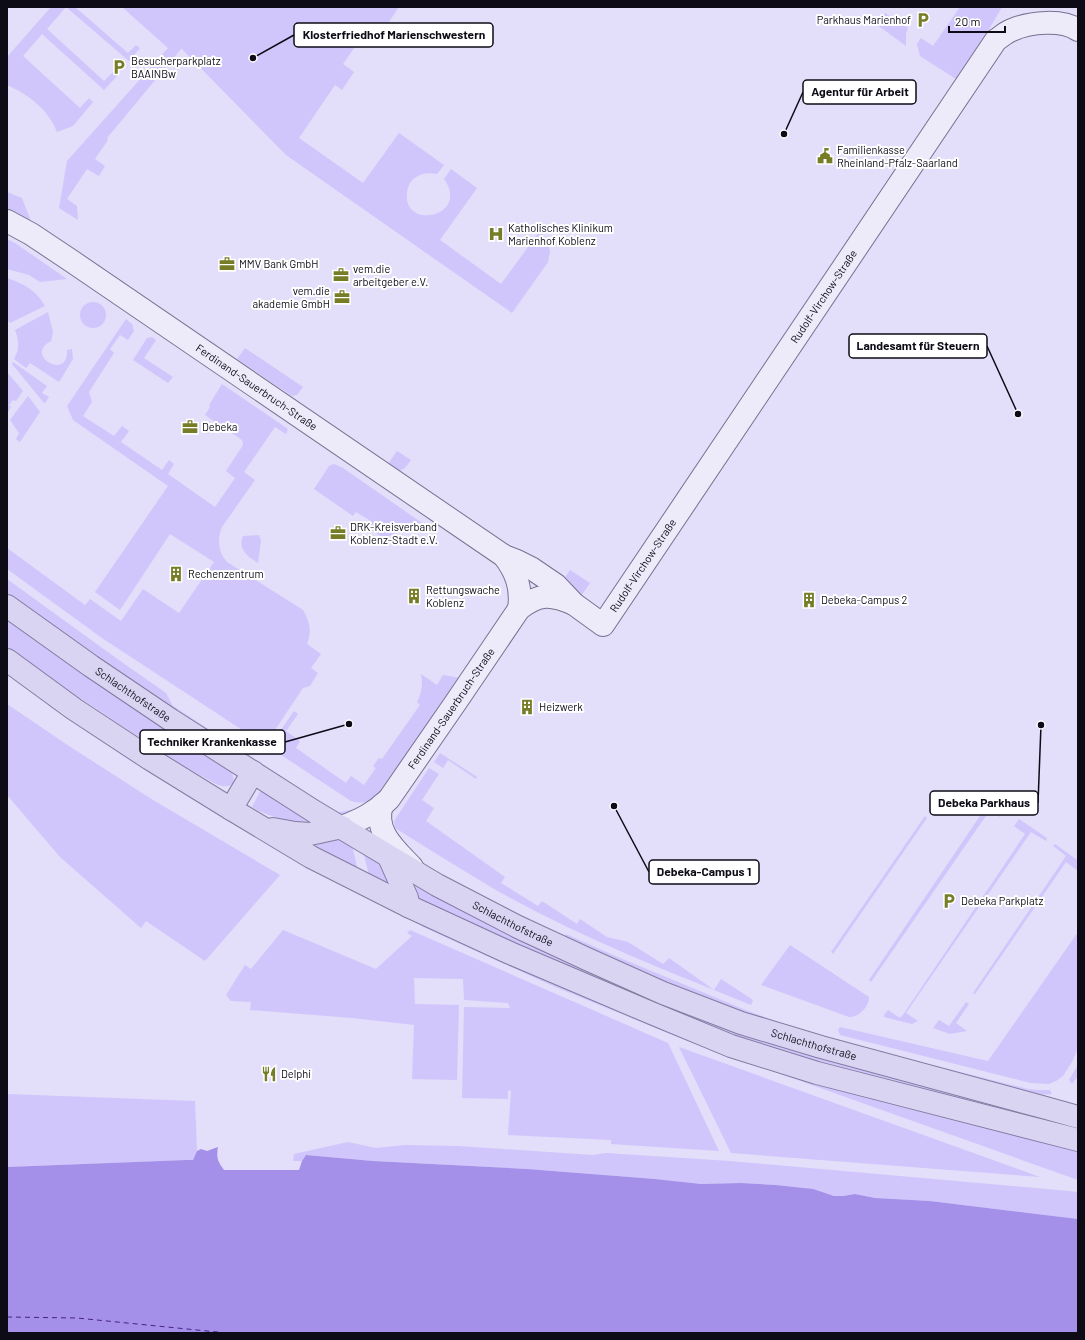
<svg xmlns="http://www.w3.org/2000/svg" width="1085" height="1340" font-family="Barlow,sans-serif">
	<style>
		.green { fill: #d0c6fb }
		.water { fill: #a490e8 }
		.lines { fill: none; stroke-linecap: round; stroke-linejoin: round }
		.ferry { stroke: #462287; stroke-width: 1; stroke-dasharray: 5 4; stroke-linecap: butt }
		.secondary-casing { stroke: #777190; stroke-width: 24 }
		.primary-casing { stroke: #837ba0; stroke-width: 24 }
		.secondary { stroke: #edeaf9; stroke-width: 22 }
		.primary { stroke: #dad4f3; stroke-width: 22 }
		.labels { text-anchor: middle; stroke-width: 4; stroke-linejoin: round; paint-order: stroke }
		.poi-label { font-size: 11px; fill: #0d0b16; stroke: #fff; text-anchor: start }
		.street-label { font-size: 11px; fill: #0d0b16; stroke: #fff }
		.leader { fill: none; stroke: #0d0b16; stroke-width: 1.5 }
		.callout-dot { fill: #0d0b16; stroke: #fff; stroke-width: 1.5 }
		.callout { fill: #fff; stroke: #0d0b16; stroke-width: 1.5 }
		.callout-label { font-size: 12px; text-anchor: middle; font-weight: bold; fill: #0d0b16 }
	</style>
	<rect width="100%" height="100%" fill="#e3defa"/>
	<g class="green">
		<path d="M 51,7 L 75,7 L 128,53 L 136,45 L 140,48 L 129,61 L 66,7 L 47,29 L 104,81 L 113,72 L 117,76 L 104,90 L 42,34 L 23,56 L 80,108 L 89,98 L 93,102 L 73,126 L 57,132 C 49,110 28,94 7,85 L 7,57 Z"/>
		<path d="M 122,7 L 399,7 L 374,44 L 362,37 L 343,64 L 354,72 L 342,90 L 335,85 L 299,138 L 363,183 L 399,133 L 444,165 L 437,174 C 424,171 409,176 407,192 C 402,232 471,216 444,179 L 451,169 L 477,188 L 440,240 L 501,284 L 539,232 L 547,239 L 550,251 L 548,262 L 512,313 L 286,155 L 181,48 L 181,49 L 107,138 L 108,140 L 95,159 L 105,166 L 99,176 L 87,169 L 67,199 L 77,206 L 78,220 L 59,208 L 67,161 L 168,48 Z"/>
		<polygon points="960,7 1002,7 977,50 956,79 920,56 917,44 921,38 933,46"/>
		<polygon points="885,13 908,28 906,34 906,46 876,24"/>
		<polygon points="7,192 22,198 32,224 7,210"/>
		<polygon points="7,239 15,243 67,279 40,282 29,275 7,269"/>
		<path d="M 7,278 C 24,284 36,290 45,306 L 10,323 L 7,320 Z"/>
		<circle cx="93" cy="315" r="13"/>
		<path d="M 48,312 L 53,332 L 51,341 C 23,355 69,382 67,350 L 72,349 L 73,359 L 59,382 L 30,363 L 26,368 L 14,359 C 20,349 19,340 15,330 Z"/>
		<path d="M 126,319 L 132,324 L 134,331 L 128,340 L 120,335 L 110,349 L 114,353 L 89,392 L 92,402 L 83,416 L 114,436 L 122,426 L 129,431 L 121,442 L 162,470 L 169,460 L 174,464 L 168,474 L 215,507 L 235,478 L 226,471 L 243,445 L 242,440 L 205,415 L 210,407 L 209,405 L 222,384 L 288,429 L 286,434 L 275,427 L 244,472 L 255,480 L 222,527 C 217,539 218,552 227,562 L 303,610 C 310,622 312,631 307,644 L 321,654 L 311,668 L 318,673 L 310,686 L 303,688 L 265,745 L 102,638 L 7,569 L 7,548 L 85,605 L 90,599 L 121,621 L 143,589 L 179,613 L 214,562 L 170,534 L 120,610 L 95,592 L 168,486 L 73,420 L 67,406 Z"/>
		<polygon points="152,337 156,340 144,358 173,377 168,383 133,360 147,338"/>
		<polygon points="245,348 303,387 297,395 292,396 237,359"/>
		<polygon points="13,362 47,386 42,393 49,397 45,403 44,403 12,364"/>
		<polygon points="7,372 23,391 16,401 13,400 9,405 11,407 7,414"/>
		<polygon points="28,396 40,412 20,442 16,439 19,433 10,420"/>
		<path d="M 397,451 L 411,460 C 407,465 405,470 398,471 L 388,464 Z"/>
		<path d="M 334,464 L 343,468 L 425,525 C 417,534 414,529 404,531 C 397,532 390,535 385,539 L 367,527 L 371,521 L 356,512 L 353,516 L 314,489 L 329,466 Z"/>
		<path d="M 259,535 L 261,541 L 258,563 C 248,557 237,549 243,536 Z"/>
		<polygon points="570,570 590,583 581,596 561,583"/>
		<path d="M 7,579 L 116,658 L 166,693 L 173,706 L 336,812 C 343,813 349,809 354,810 L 341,816 L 102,663 L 7,594 Z"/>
		<path d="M 7,619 L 63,660 L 226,766 C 240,778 233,792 216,784 L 171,759 L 97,709 L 7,652 Z"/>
		<path d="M 421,674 L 437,685 L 443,675 L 460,678 L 380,793 C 370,801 364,805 351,801 L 269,747 L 294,711 L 298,714 L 286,731 L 300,741 L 296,748 L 346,783 L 351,776 L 364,785 L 376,768 L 373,766 L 379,758 L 382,759 L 420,705 L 417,702 C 422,692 423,685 421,674 Z"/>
		<polygon points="7,704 72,748 153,800 280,875 205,961 146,921 141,928 60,857 7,795"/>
		<polygon points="440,753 477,777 476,779 448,760 443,768 434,762"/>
		<path d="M 429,768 L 439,774 L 422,800 L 434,808 L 426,821 L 505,877 L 501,883 L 538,906 L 542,901 L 577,924 L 580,919 L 607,937 L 628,942 L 663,964 L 669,958 L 714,990 L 721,979 L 753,1000 L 751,1005 C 665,970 577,936 496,890 C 462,870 429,849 395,828 L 394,821 Z"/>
		<path d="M 261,790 L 312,823 L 308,825 C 289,821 269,817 252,807 Z"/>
		<polygon points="967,796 977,802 994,802 1005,810 1000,817 990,810 871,982 869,980 982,813 964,800"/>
		<polygon points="925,816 927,818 833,954 831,952"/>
		<polygon points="1019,819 1047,838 1046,841 1031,832 906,1013 918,1021 912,1024 884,1017 884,1015 888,1010 900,1018 905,1012 1025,834 1014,826"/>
		<polygon points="335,836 352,845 358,871 305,843"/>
		<polygon points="1055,844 1077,860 1078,871 1066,862 975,994 973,993 1066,856 1053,846"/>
		<polygon points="363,851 379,860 389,882 388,884 369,875"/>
		<polygon points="405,876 513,932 1064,1124 1059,1127 950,1100 748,1042 594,981 411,896"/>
		<polygon points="424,924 902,1106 1078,1151 1078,1180 680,1038 553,986 421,926"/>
		<polygon points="283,930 376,969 412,936 407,933 410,930 668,1043 719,1151 611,1144 611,1140 508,1135 511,1090 508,1091 508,1099 462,1098 464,1007 510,1008 508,1003 464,1000 463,979 414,978 415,1004 459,1005 457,1080 412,1079 414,1025 352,1018 250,1010 251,1002 231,1001 226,995 245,965 251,969"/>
		<polygon points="1078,932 1078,1048 1072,1062 1063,1076 1056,1081 1049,1084 1031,1083 840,1035 838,1030 840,1027 988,1061"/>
		<polygon points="566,934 613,955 748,1011 817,1036 892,1055 1028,1089 1037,1090 1050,1090 1052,1094 1038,1095 1029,1093 920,1067 817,1038 748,1016 585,949 565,936"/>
		<path d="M 790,945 L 869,997 C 869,1007 859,1017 849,1017 L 761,985 Z"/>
		<polygon points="966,1002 969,1004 956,1023 967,1031 950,1034 933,1028 939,1020 949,1026"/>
		<polygon points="679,1047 1040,1177 731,1153"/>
		<polygon points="1078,1065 1078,1076 1072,1084 1069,1080"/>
		<polygon points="7,1094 195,1101 197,1151 193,1160 186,1160 7,1167"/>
		<polygon points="348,1142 376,1148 405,1145 458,1146 593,1155 606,1153 730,1161 1069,1191 1078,1192 1078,1219 930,1201 875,1198 855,1194 843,1196 834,1196 804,1188 776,1185 741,1183 701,1184 655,1179 527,1169 373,1161 306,1155 302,1161 293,1161 294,1154"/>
	</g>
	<path class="water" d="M 218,1147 C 216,1158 218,1162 224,1170 L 299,1170 L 302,1161 L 306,1155 L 373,1161 L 527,1169 L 655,1179 L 701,1184 L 741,1183 L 776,1185 L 813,1189 L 834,1196 L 843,1196 L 855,1194 L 875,1198 L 930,1201 L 1078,1219 L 1078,1333 L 7,1333 L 7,1167 L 186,1160 L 193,1160 L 197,1151 L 201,1149 L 207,1151 Z"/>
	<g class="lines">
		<polyline class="ferry" points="7,1317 77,1318 227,1333"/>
		<defs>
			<g id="secondary">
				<path id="s1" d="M 7,221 L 31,234 L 73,262 L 504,556 L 517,561 L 531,568 L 556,585 L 574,604 L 603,625 L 996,40 C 1001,37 1006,32 1012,30 C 1030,22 1062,19 1078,30"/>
				<path d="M 504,556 C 517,573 522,589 519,609"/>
				<path d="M 382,805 C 373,831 396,850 412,867"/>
				<path id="s2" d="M 342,827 C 360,820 375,813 389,799 L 456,702 L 519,609 C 539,593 551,594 574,604"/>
			</g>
			<g id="primary">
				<path id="s3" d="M 7,606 L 91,666 L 171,720 L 315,812 L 437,885 L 518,927 L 587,959 L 663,993 L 741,1023 L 821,1047 L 1046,1108 L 1078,1117"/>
				<polyline points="7,660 74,709 150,759 231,809 311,857 408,906 510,953 656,1015 731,1046 817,1073 1078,1140"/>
				<polyline points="231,809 253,772"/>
				<polyline points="273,829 295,833 310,834 342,827"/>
				<polyline points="389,857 407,898 408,906"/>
			</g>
		</defs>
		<use href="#secondary" class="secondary-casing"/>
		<use href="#primary" class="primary-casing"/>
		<use href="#secondary" class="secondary"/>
		<use href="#primary" class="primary"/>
	</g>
	<defs>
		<symbol id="parking-bare" viewBox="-9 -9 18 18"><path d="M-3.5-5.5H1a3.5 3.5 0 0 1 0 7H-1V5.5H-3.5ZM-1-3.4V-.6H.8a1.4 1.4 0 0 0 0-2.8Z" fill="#777d27" stroke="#fff" stroke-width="2.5" paint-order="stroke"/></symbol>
		<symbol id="civic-bare" viewBox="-9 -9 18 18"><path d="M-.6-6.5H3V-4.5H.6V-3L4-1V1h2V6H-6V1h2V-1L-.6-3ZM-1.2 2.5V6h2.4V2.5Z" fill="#777d27" stroke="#fff" stroke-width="2.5" paint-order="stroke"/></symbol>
		<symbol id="hospital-bare" viewBox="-9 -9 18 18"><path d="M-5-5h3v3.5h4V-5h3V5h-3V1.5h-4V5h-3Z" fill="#777d27" stroke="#fff" stroke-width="2.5" paint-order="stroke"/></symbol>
		<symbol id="office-bare" viewBox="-9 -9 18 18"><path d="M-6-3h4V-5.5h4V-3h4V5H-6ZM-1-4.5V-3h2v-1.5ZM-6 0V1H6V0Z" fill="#777d27" stroke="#fff" stroke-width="2.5" paint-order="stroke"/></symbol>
		<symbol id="building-bare" viewBox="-9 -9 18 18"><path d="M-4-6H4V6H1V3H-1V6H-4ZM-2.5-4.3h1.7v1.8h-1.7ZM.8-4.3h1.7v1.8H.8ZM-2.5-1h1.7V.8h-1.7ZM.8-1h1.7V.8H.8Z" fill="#777d27" stroke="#fff" stroke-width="2.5" paint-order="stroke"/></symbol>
		<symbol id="restaurant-bare" viewBox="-9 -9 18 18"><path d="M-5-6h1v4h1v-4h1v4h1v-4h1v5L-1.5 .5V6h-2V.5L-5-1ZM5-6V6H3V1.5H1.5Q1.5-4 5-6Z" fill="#777d27" stroke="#fff" stroke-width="2.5" paint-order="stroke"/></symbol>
	</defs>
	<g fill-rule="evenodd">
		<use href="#parking-bare" x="912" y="9" width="22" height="22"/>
		<use href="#parking-bare" x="108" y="56" width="22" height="22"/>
		<use href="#civic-bare" x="814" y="145" width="22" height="22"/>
		<use href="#hospital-bare" x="485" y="223" width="22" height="22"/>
		<use href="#office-bare" x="216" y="253" width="22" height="22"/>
		<use href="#office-bare" x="330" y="264" width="22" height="22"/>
		<use href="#office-bare" x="331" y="286" width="22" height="22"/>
		<use href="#office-bare" x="179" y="416" width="22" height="22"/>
		<use href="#office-bare" x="327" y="522" width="22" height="22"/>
		<use href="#building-bare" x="165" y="563" width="22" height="22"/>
		<use href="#building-bare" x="403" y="585" width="22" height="22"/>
		<use href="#building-bare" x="798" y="589" width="22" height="22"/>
		<use href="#building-bare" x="516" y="696" width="22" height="22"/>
		<use href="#parking-bare" x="938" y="890" width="22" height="22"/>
		<use href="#restaurant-bare" x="258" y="1063" width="22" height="22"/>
	</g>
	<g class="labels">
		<g class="poi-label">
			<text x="911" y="24" text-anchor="end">Parkhaus Marienhof</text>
			<text x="131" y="65">Besucherparkplatz<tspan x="131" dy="13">BAAINBw</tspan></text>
			<text x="837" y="154">Familienkasse<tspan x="837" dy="13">Rheinland-Pfalz-Saarland</tspan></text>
			<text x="508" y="232">Katholisches Klinikum<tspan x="508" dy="13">Marienhof Koblenz</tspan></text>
			<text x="239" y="268">MMV Bank GmbH</text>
			<text x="353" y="273">vem.die<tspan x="353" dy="13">arbeitgeber e.V.</tspan></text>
			<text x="330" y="295" text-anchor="end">vem.die<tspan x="330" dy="13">akademie GmbH</tspan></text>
			<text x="202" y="431">Debeka</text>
			<text x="350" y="531">DRK-Kreisverband<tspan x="350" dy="13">Koblenz-Stadt e.V.</tspan></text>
			<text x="188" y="578">Rechenzentrum</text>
			<text x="426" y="594">Rettungswache<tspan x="426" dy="13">Koblenz</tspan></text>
			<text x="821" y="604">Debeka-Campus 2</text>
			<text x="539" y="711">Heizwerk</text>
			<text x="961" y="905">Debeka Parkplatz</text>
			<text x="281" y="1078">Delphi</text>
		</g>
		<g class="street-label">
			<text dy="4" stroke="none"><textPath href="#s1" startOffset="1117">Rudolf-Virchow-Straße</textPath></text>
			<text dy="4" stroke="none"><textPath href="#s1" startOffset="300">Ferdinand-Sauerbruch-Straße</textPath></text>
			<text dy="4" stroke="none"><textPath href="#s1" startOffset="793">Rudolf-Virchow-Straße</textPath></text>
			<text dy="4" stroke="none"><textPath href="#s3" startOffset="154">Schlachthofstraße</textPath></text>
			<text dy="4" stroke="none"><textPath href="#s2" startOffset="165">Ferdinand-Sauerbruch-Straße</textPath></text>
			<text dy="4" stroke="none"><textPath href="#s3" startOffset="598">Schlachthofstraße</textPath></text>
			<text dy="4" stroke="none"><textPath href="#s3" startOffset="923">Schlachthofstraße</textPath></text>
		</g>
	</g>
	<path class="leader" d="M253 58L294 35M784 134L803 92M1018 414L987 346M349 724L285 742M1041 725L1038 803M614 806L649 872"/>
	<g class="callout-dot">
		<circle cx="253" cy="58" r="4"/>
		<circle cx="784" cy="134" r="4"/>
		<circle cx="1018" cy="414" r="4"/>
		<circle cx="349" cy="724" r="4"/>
		<circle cx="1041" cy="725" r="4"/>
		<circle cx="614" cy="806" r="4"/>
	</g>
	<g class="callout">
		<rect x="294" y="23" width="199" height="24" rx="4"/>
		<rect x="803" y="80" width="113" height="24" rx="4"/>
		<rect x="849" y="334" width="138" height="24" rx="4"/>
		<rect x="140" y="730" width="145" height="24" rx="4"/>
		<rect x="930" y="791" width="108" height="24" rx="4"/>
		<rect x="649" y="860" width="110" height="24" rx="4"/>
	</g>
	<g class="callout-label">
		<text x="394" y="39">Klosterfriedhof Marienschwestern</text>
		<text x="860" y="96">Agentur für Arbeit</text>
		<text x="918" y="350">Landesamt für Steuern</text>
		<text x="212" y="746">Techniker Krankenkasse</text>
		<text x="984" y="807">Debeka Parkhaus</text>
		<text x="704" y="876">Debeka-Campus 1</text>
	</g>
	<rect width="1085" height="1340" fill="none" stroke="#0d0b16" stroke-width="16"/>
	<path d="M949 26v6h56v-6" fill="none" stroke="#0d0b16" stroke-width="2"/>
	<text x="955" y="26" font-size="12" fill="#0d0b16" stroke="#ffffff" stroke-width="3" paint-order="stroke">20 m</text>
</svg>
